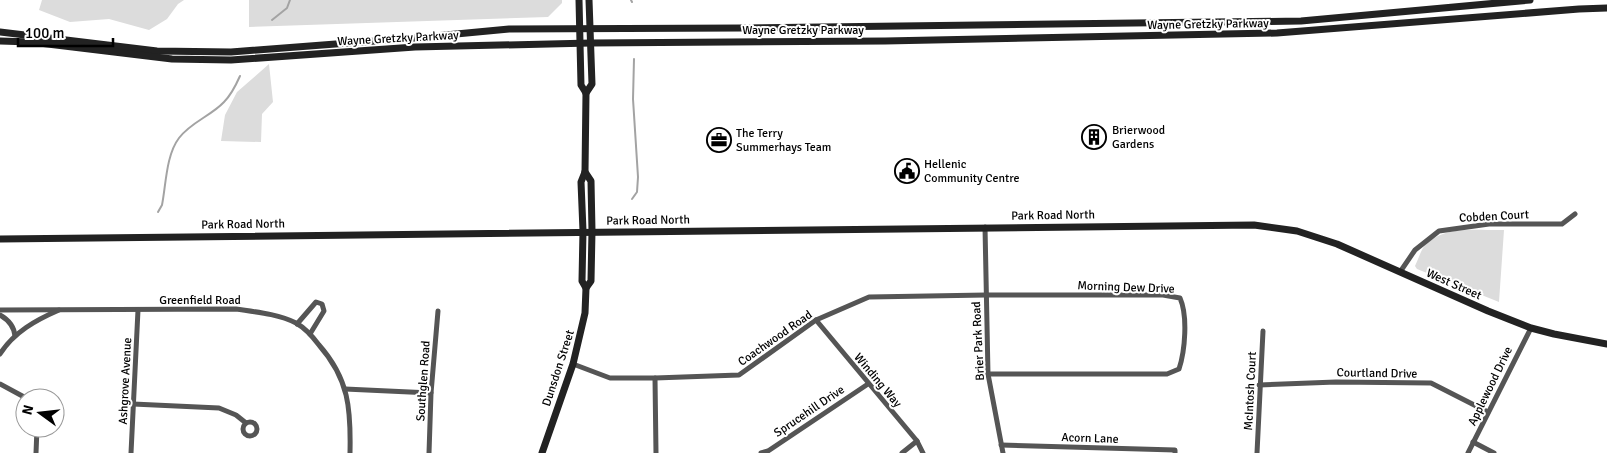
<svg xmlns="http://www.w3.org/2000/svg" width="1607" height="453" font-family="Signika,sans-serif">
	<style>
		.green { fill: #dcdcdc }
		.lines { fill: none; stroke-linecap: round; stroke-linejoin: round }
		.stream { stroke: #a3a3a3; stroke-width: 2 }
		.minor { stroke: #555; stroke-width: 5 }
		.secondary { stroke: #222; stroke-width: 7 }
		.labels { text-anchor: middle; stroke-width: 4; stroke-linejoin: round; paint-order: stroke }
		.street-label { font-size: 12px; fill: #000; stroke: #fff }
		.poi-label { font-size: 12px; fill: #000; stroke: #fff; text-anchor: start }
	</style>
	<rect width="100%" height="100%" fill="#fff"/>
	<g class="green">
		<polygon points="42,0 184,0 178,4 167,19 149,30 109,19 70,22 39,10"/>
		<polygon points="249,0 562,0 562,3 548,17 249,27"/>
		<polygon points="269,64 273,102 262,114 261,142 221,141 225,115 237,92"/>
		<path d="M 1504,230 L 1499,302 L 1417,269 L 1415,266 C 1418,260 1420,253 1423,248 C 1441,224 1479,231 1504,230 Z"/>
	</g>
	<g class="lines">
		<g class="stream">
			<polyline points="631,0 632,2"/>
			<polyline points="272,20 287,8 290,0"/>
			<polyline points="632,199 637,192 638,177 633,99 634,59"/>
			<path d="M 158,212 L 162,205 C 166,185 166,155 179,138 C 191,122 211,116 224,102 C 232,94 236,85 240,76"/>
		</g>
		<g class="minor">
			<polyline points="985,227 988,374 1003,453"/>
			<polyline points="1400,272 1415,250 1439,231 1489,224 1562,224 1575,214"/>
			<path d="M 0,310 L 236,309 C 256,312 278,314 296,323 C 305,328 313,337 319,345 C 349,379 351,409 350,453"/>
			<path d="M 0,315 C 9,320 14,326 15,336"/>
			<polyline points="816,320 917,441 923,453"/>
			<polyline points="297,324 316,302 322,304 324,311 310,334"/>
			<path d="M 0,354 C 14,332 36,320 59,310"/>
			<path d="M 573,364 L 610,378 L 655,378 L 739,375 L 816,320 L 869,297 L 986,295 L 1163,295 L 1180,298 C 1188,316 1185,351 1179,369 L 1167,374 L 988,374"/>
			<polyline points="655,378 656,453"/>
			<polyline points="0,384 26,398"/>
			<polyline points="1259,385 1336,382 1431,383 1488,412"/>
			<polyline points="345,389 431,393"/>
			<polyline points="133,404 219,408 236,415 246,423"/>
			<circle cx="250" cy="429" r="7"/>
			<polyline points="1473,442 1494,453"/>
			<polyline points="1001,445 1175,450 1175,453"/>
			<polyline points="36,453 37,428"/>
			<polyline points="131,453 138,310"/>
			<polyline points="429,453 431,393 438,311"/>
			<polyline points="761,453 768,451 868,384"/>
			<polyline points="902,453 917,441"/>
			<polyline points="1257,453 1263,331"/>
			<polyline points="1468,453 1531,328"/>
		</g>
		<g class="secondary">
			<polyline points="579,0 581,85 586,93 585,172 581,182 583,231 582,281 586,288"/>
			<polyline points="0,32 157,51 231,52 414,38 509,29 742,28 1301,21 1530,0"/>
			<polyline points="0,41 31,42 172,59 231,60 415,47 591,43 885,41 1277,33 1579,9 1607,8"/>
			<polyline points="586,93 592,84 589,0"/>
			<polyline points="0,239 1254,225 1297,231 1337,244 1488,311 1531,328 1554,334 1607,344"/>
			<polyline points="542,453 573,364 585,313 586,288 591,281 592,231 591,181 585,172"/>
		</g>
	</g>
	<defs>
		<symbol id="building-ring" viewBox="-11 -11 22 22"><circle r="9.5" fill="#fff" stroke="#000" stroke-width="1.5"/><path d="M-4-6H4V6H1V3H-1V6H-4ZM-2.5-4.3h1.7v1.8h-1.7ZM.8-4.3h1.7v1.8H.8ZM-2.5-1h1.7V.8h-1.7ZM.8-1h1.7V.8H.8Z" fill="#000"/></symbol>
		<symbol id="office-ring" viewBox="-11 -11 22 22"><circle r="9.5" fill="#fff" stroke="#000" stroke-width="1.5"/><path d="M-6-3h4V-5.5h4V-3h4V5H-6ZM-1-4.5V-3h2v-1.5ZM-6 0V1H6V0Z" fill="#000"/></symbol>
		<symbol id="civic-ring" viewBox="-11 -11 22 22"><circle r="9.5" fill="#fff" stroke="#000" stroke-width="1.5"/><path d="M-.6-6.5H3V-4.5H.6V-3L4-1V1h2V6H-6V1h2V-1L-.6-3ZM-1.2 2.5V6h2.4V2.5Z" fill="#000"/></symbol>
	</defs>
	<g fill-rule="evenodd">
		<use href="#building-ring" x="1080" y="123" width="28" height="28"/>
		<use href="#office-ring" x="705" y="126" width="28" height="28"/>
		<use href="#civic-ring" x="893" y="157" width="28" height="28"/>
	</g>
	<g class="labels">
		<g class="street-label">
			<text transform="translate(1208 24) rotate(-1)" y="4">Wayne Gretzky Parkway</text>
			<text x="803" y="34">Wayne Gretzky Parkway</text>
			<text transform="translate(398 38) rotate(-3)" y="4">Wayne Gretzky Parkway</text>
			<text transform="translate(1053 215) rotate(-1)" y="4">Park Road North</text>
			<text transform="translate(1494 216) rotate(-3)" y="4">Cobden Court</text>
			<text transform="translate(648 220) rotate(-1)" y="4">Park Road North</text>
			<text transform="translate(243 224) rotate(-1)" y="4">Park Road North</text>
			<text transform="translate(1454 284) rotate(24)" y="4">West Street</text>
			<text transform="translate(1126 287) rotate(2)" y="4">Morning Dew Drive</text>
			<text x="200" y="304">Greenfield Road</text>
			<text transform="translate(775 338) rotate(-35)" y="4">Coachwood Road</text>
			<text transform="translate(978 341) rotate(-93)" y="4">Brier Park Road</text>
			<text transform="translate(558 368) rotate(-72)" y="4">Dunsdon Street</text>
			<text transform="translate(1377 373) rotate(1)" y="4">Courtland Drive</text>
			<text transform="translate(878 380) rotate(50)" y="4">Winding Way</text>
			<text transform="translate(125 381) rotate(-87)" y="4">Ashgrove Avenue</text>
			<text transform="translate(423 381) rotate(-86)" y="4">Southglen Road</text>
			<text transform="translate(1490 386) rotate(-64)" y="4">Applewood Drive</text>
			<text transform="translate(1250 391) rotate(-87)" y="4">McIntosh Court</text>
			<text transform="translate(809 411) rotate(-34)" y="4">Sprucehill Drive</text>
			<text transform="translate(1090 438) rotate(2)" y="4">Acorn Lane</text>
		</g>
		<g class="poi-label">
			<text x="1112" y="134">Brierwood<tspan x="1112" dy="14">Gardens</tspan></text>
			<text x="736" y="137">The Terry<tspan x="736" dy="14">Summerhays Team</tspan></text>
			<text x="924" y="168">Hellenic<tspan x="924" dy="14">Community Centre</tspan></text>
		</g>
	</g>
	<g transform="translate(40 413) rotate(285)"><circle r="24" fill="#ffffff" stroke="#999999"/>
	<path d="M0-4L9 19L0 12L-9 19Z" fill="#000000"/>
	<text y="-8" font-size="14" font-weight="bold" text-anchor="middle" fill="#000000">N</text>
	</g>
	<path d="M18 38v8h95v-8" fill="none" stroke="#000000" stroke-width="2.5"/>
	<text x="25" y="38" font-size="15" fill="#000000" stroke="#ffffff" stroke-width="4" paint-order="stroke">100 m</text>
</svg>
